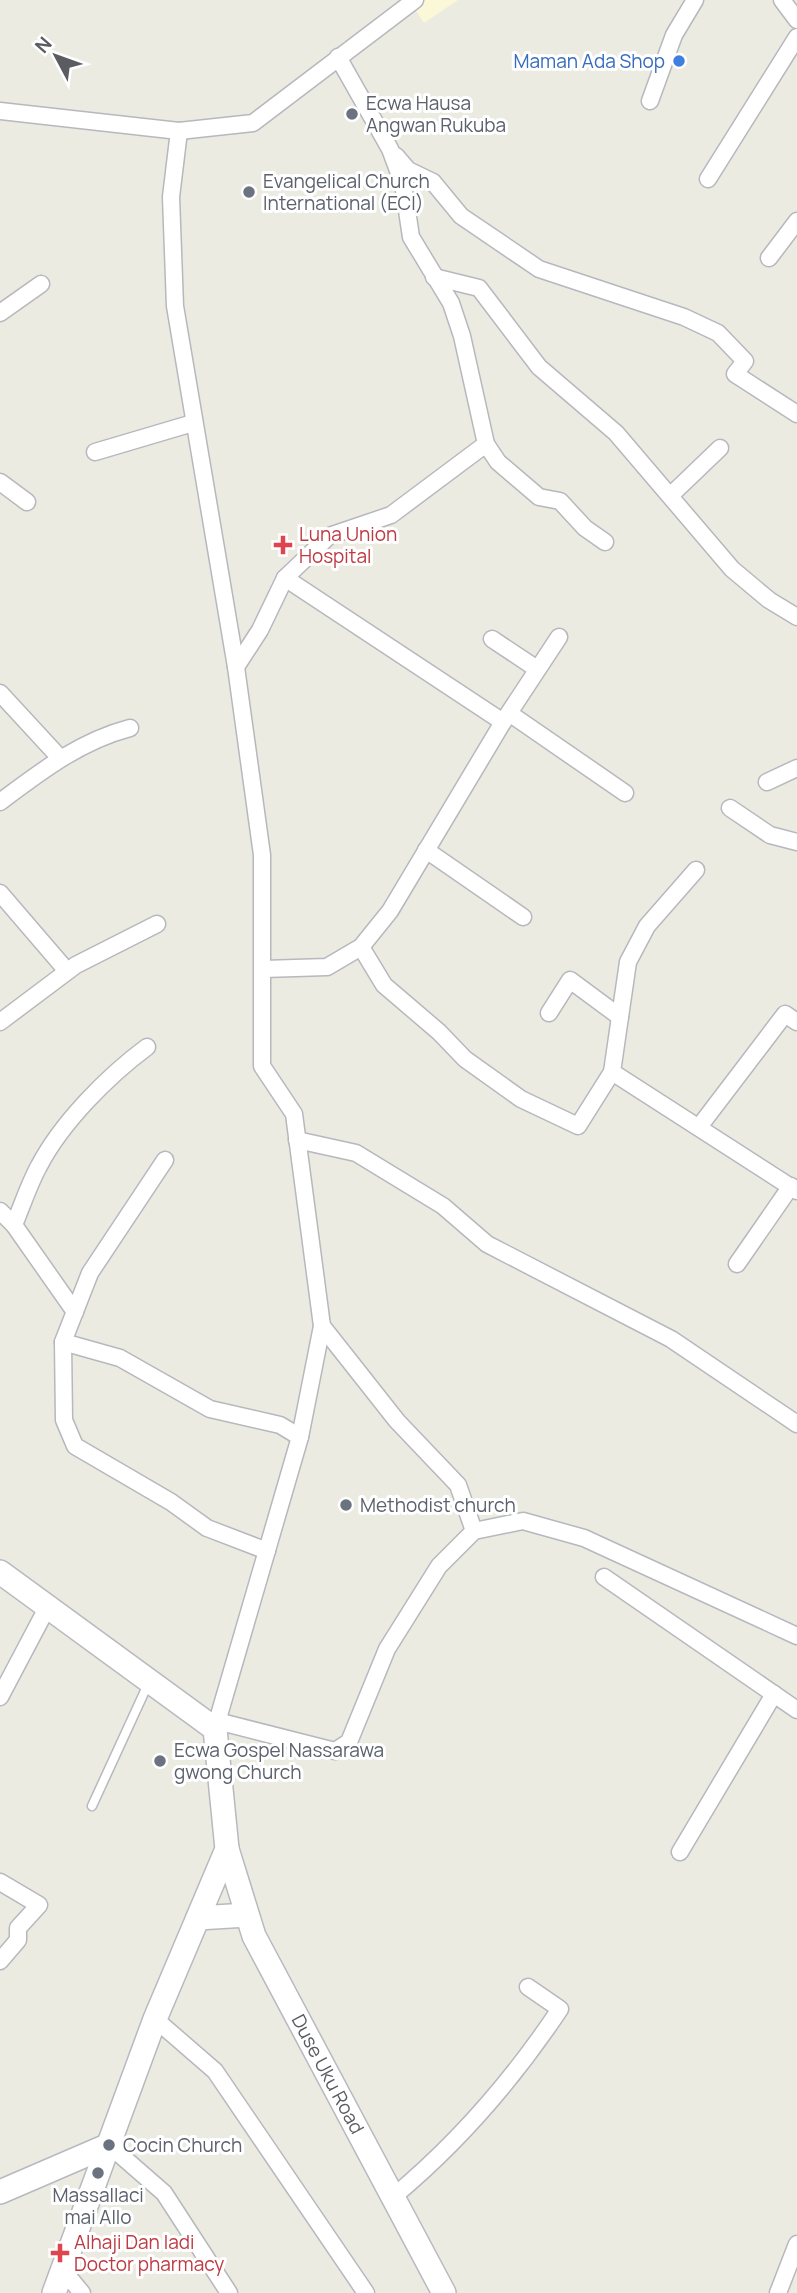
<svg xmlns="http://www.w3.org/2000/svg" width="797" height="2293" font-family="Manrope,sans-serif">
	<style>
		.commercial { fill: #fbf8d8 }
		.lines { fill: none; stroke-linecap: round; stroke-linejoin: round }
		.lane-casing { stroke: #b7b8bd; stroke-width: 11 }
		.street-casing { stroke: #b7b8bd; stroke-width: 19 }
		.secondary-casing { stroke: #b7b9bf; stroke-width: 26 }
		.lane { stroke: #fff; stroke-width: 8 }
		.street { stroke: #fff; stroke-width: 16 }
		.secondary { stroke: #fff; stroke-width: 23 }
		.shop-dot { fill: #3f7fe0; stroke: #fff; stroke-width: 2.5 }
		.worship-dot { fill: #6b7280; stroke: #fff; stroke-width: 2.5 }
		.health-dot { fill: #e0444e; stroke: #fff; stroke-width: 2.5 }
		.labels { text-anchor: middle; stroke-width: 6; stroke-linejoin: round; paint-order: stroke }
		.shop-label { font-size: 19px; fill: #366cbe; stroke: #fff; text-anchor: end }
		.worship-label { font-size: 19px; fill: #5b616d; stroke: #fff; text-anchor: start }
		.health-label { font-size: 19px; fill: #be3a42; stroke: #fff; text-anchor: start }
		.street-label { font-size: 19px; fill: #5a5c61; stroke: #fff }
	</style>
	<rect width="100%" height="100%" fill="#ecebe2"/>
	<polygon class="commercial" points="409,0 458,0 424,23"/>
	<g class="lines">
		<defs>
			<polyline id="lane" points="92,1806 149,1682"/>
			<g id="street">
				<polyline points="782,0 797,20"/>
				<polyline points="338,57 390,149 403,184 411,237 451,303 462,336 486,444 498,462 539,497 560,501 585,528 605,542"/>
				<polyline points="650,101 674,35 695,0"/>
				<polyline points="0,111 179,131 253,123 415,0"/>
				<polyline points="179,131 171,197 175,306 236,667 262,855 262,1066 294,1114 322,1326 300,1437 215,1729"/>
				<polyline points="396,156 408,170 433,182 461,216 539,269 684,317 718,333 745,361 735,374 797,414"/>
				<polyline points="708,179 797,37"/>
				<polyline points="769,258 797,221"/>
				<polyline points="434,277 479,288 539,367 616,433 732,569 769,600 797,617"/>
				<polyline points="0,313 41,284"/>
				<polyline points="95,452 193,423"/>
				<polyline points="0,482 27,502"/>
				<polyline points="671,495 720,448"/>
				<polyline points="285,578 503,722"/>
				<polyline points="492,639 537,669"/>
				<polyline points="236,667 260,630 285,578 329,536 391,515 486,444"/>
				<polyline points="0,693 60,758"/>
				<polyline points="509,713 625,793"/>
				<polyline points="767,782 797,768"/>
				<path d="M 0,802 C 40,772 80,741 130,728"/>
				<polyline points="730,808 770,835 797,842"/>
				<polyline points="426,850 523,917"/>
				<polyline points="696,870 647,926 628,962 612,1072 797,1191"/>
				<polyline points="0,893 67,971"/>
				<polyline points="361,947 384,985 439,1032 465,1059 521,1099 578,1126 612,1072"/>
				<polyline points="264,969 327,967 361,947 390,911 503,722 559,637"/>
				<polyline points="549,1013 570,980 620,1017"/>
				<polyline points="0,1022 76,965 157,924"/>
				<polyline points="699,1127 785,1014 797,1022"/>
				<polyline points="297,1140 356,1153 443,1206 487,1244 671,1339 797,1424"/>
				<polyline points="165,1160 90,1273 63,1342 64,1420 75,1446 171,1502 207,1528 267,1551"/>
				<polyline points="0,1211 14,1225 75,1312"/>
				<path d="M 14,1225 C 22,1206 29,1184 39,1166 C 62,1122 108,1076 147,1047"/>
				<polyline points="737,1264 791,1186"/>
				<polyline points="322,1326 397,1421 458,1485 474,1531"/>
				<polyline points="63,1342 120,1358 210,1409 280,1425 300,1437"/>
				<polyline points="604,1577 797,1710"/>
				<polyline points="0,1697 48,1606"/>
				<polyline points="217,1721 335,1751 349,1742 387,1649 439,1566 474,1531 523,1521 584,1538 797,1636"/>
				<polyline points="680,1852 774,1694"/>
				<polyline points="0,1882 39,1905 18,1928 18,1940 0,1961"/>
				<polyline points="155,2019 215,2071 366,2293"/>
				<polyline points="109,2145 164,2193 229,2293"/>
				<path d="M 393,2197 C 458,2143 514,2078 560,2009 L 528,1987"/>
				<polyline points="63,2270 82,2293"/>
				<polyline points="778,2293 797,2244"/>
			</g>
			<g id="secondary">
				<polyline points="0,1572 215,1729 227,1849 155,2019 54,2293"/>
				<polyline points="227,1849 254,1936 444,2293"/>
				<polyline points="198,1918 247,1915"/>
				<polyline points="0,2192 109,2145"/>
			</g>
		</defs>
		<use href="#lane" class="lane-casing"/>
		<use href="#street" class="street-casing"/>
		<use href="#secondary" class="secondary-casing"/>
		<use href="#lane" class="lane"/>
		<use href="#street" class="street"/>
		<use href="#secondary" class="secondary"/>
	</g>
	<circle class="shop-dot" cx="679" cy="61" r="7"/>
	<g class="worship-dot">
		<circle cx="352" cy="114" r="7"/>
		<circle cx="249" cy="192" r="7"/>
		<circle cx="346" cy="1505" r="7"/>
		<circle cx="160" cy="1761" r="7"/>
		<circle cx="109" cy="2145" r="7"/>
		<circle cx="98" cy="2173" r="7"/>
	</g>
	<g class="health-dot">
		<path d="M279.5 534.5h7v7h7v7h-7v7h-7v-7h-7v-7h7z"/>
		<path d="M56.5 2242.5h7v7h7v7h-7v7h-7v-7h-7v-7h7z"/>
	</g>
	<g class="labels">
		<g class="shop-label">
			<text x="665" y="68">Maman Ada Shop</text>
		</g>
		<g class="worship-label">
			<text x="366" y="110">Ecwa Hausa<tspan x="366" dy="22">Angwan Rukuba</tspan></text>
			<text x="263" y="188">Evangelical Church<tspan x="263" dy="22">International (ECI)</tspan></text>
			<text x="360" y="1512">Methodist church</text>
			<text x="174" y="1757">Ecwa Gospel Nassarawa<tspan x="174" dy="22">gwong Church</tspan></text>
			<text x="123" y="2152">Cocin Church</text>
			<text x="98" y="2202" text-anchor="middle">Massallaci<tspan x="98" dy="22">mai Allo</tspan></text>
		</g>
		<g class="health-label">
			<text x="299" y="541">Luna Union<tspan x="299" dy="22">Hospital</tspan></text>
			<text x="74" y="2249">Alhaji Dan ladi<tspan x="74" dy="22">Doctor pharmacy</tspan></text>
		</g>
		<g class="street-label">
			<text transform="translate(328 2074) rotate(62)" y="7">Duse Uku Road</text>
		</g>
	</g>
	<g transform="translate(56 56) rotate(311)" stroke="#ffffff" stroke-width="5" paint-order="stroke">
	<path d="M0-5L12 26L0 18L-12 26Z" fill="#5a5c61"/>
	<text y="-10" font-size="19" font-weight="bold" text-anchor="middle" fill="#5a5c61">N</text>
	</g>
</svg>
